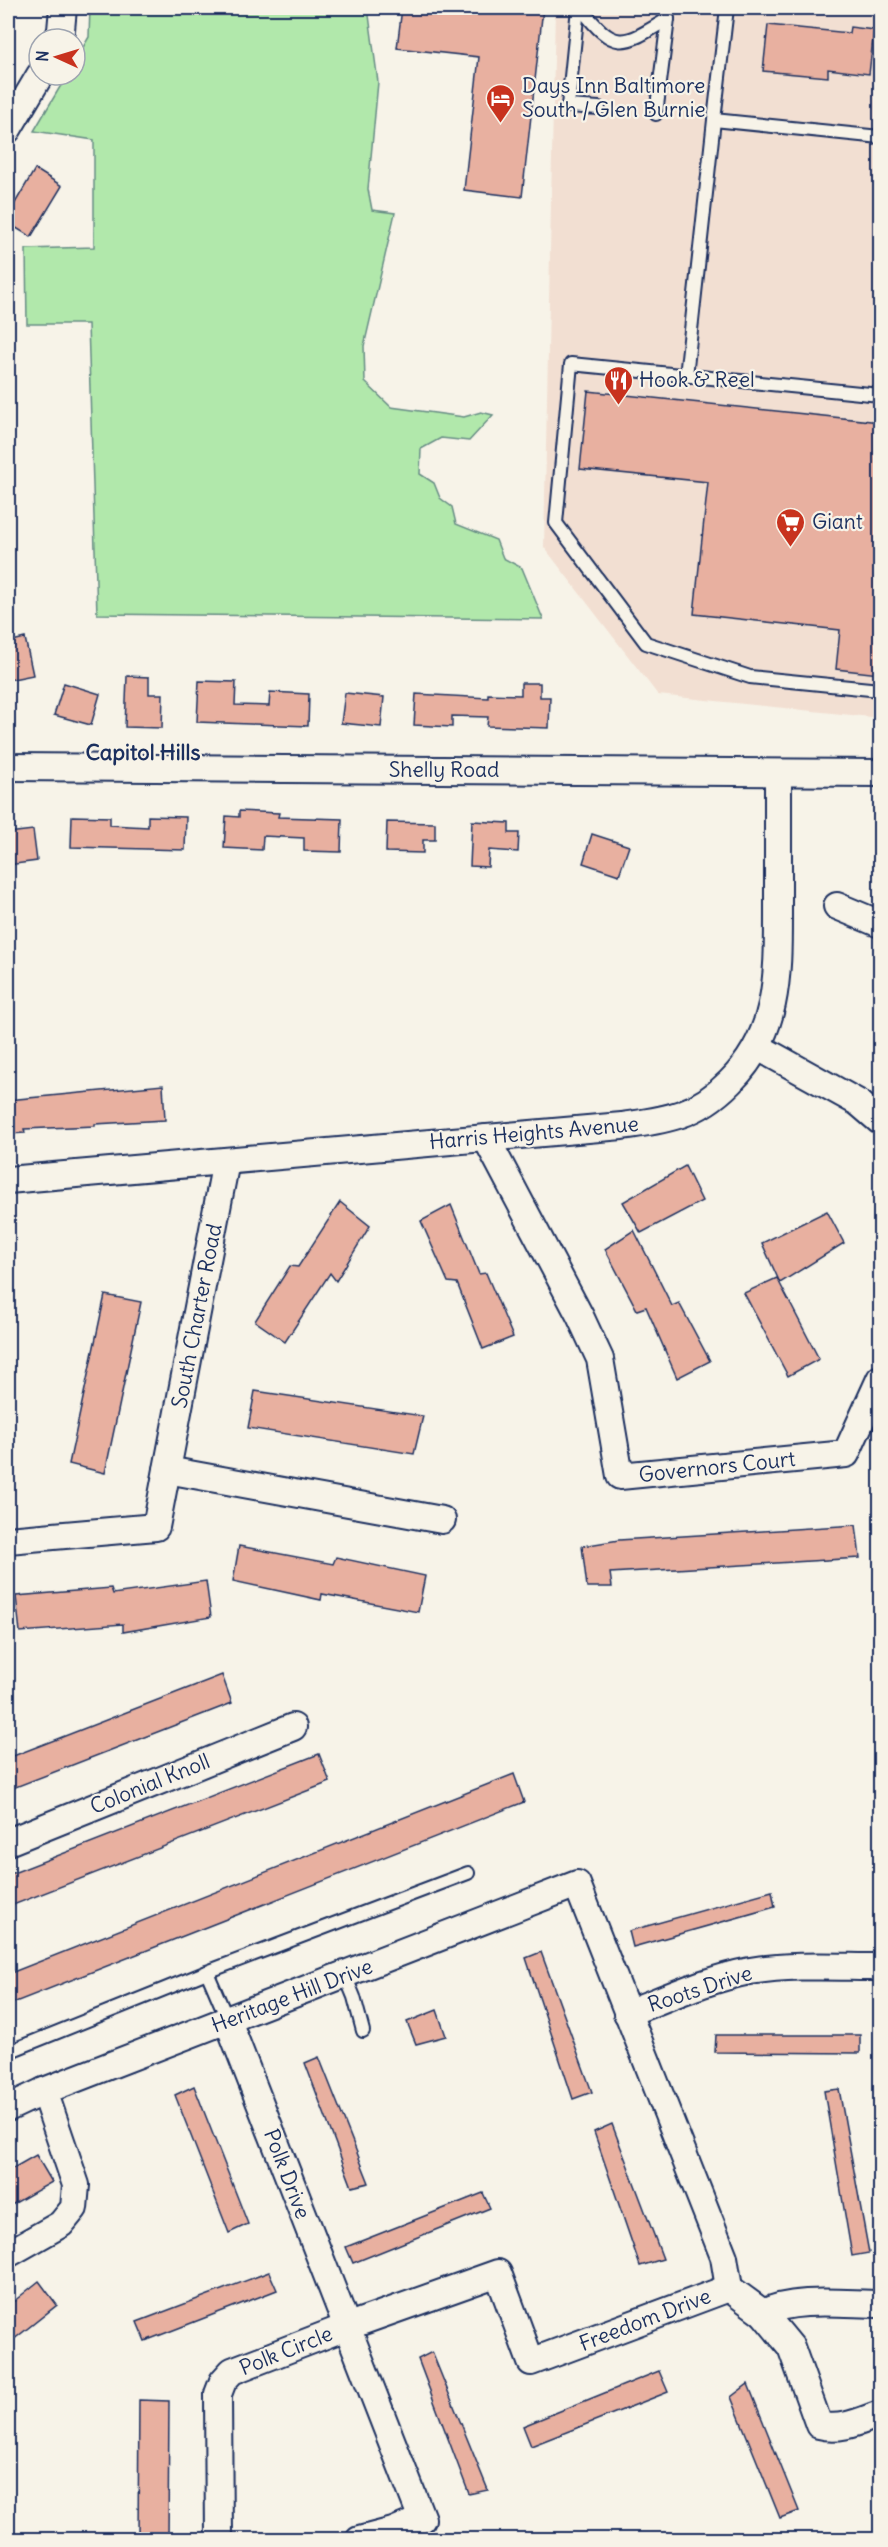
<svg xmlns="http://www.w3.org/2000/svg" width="888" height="2547" font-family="Delius,sans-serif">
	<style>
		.built { fill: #f2dfd2 }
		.green { fill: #b1e8ab; stroke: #668c84; stroke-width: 1.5 }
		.building { fill: #e8b0a0; stroke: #1b2f5e; stroke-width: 1.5 }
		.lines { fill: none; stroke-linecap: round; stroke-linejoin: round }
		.service-casing { stroke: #1b2f5e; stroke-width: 16 }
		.minor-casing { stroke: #1b2f5e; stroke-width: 30 }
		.service { stroke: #f7f3e8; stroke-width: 12 }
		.minor { stroke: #f7f3e8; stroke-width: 26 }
		.labels { text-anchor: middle; stroke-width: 4.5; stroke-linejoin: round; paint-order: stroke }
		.poi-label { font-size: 21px; fill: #1b2f5e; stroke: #f7f3e8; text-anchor: start }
		.street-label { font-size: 21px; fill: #1b2f5e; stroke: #f7f3e8 }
		.neighbourhood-label { font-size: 22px; font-weight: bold; fill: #1b2f5e; stroke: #f7f3e8 }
	</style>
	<rect width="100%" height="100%" fill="#f7f3e8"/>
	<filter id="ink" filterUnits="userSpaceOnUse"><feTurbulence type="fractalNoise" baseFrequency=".0167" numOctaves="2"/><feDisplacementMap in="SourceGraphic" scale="12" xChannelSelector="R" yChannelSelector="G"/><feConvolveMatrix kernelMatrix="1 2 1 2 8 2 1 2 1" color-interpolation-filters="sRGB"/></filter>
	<g filter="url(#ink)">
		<polygon class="built" points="555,8 880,8 880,718 658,695 544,547"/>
		<polygon class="green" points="90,8 368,8 378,82 368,189 372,210 395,213 364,346 365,382 391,407 464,417 481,412 493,415 469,441 441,438 421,449 420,474 434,483 440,498 452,507 456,524 496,540 503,558 522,568 543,619 97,614 88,324 27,324 26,249 94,247 94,140 34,131 67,75 75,75 75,61 89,37"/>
		<g class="building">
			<polygon points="402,8 543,8 522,197 464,190 479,57 397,48"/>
			<polygon points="768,25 849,33 850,27 874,30 869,74 828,69 828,77 763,71"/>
			<polygon points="35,169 62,186 31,237 8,223 8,215"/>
			<polygon points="588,391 880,422 879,674 836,669 840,630 694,614 708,482 580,469"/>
			<polygon points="25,638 33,675 8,680 8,642"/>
			<polygon points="127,676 149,677 149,694 163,694 162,728 125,727"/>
			<polygon points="199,681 236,682 235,705 269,706 270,692 309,694 308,726 197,722"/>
			<polygon points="64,683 100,694 91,725 54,715"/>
			<polygon points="521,683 540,683 540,697 550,697 549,728 487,726 488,717 452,716 452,727 414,725 416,694 488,698 488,694 521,695"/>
			<polygon points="345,693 384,697 381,727 341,723"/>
			<polygon points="239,811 279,813 278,817 342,819 341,852 304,851 304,838 263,836 262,850 224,848 226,816 239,817"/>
			<polygon points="72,816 110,817 110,825 148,827 148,816 186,817 185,850 71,847"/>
			<polygon points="472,821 509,823 509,833 519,833 518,852 489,850 488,867 470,866"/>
			<polygon points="387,822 435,823 435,840 423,840 423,853 386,852"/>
			<polygon points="33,830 37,861 8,865 8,833"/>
			<polygon points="592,834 629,846 619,875 583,863"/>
			<polygon points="163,1085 165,1120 95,1124 95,1126 24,1129 25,1133 8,1134 8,1100"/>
			<polygon points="685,1166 702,1201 641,1233 623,1202"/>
			<polygon points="340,1202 370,1226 336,1281 330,1273 285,1342 255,1321 290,1266 298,1267"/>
			<polygon points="451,1205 479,1274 486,1273 513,1337 483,1349 457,1283 448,1282 421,1221"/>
			<polygon points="827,1211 844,1243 780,1283 762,1243"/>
			<polygon points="634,1230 672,1306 679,1303 710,1361 677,1378 646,1307 637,1310 605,1249"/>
			<polygon points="777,1278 819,1359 788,1376 744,1293"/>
			<polygon points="105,1295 141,1302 105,1473 69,1464"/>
			<polygon points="255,1391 423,1416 414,1454 248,1428"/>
			<polygon points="856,1525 860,1558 610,1573 612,1587 587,1587 582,1546 619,1540"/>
			<polygon points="239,1546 333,1564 336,1557 425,1576 418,1612 322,1594 321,1600 233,1581"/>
			<polygon points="206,1581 211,1617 123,1632 123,1624 20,1632 16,1596 111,1588 113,1594"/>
			<polygon points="222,1675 232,1703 8,1790 8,1758"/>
			<polygon points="319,1754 330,1782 8,1907 8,1875"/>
			<polygon points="514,1774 524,1802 8,2005 8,1974"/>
			<polygon points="772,1891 775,1907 633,1947 629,1931"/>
			<polygon points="541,1952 592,2092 573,2099 526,1958"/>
			<polygon points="437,2010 446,2036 416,2044 407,2022"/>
			<polygon points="716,2035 860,2035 860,2053 715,2052"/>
			<polygon points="319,2057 369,2183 352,2187 305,2063"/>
			<polygon points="194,2086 248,2224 229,2233 175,2095"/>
			<polygon points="839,2089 869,2253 852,2256 824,2091"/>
			<polygon points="612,2124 663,2259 640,2266 594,2132"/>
			<polygon points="36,2155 52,2182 8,2207 8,2171"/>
			<polygon points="483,2193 490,2208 353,2263 346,2247"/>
			<polygon points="269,2272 277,2290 145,2341 137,2322"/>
			<polygon points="39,2281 57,2305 8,2344 8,2306"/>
			<polygon points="432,2352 488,2490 469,2494 418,2359"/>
			<polygon points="659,2371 668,2392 531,2446 523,2426"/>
			<polygon points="748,2384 799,2511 780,2518 731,2397"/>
			<polygon points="139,2400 169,2401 168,2540 138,2540"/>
		</g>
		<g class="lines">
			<defs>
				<g id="service">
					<polyline points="578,8 568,106 599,108"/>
					<path d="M 581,8 C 615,52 622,47 668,19"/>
					<polyline points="727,8 714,120 880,137"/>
					<polyline points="656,114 668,19"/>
					<polyline points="686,376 714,120"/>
					<polyline points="880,395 571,364 556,523 646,643 750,677 880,690"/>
					<polyline points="207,1972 228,2021"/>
					<polyline points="345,1975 354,1997 363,2031"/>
					<polyline points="8,2052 207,1972 468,1873"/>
				</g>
				<g id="minor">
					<polyline points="58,39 61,30 63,8"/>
					<polyline points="8,129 40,75"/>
					<polyline points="8,767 880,773"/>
					<polyline points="837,906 880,924"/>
					<polyline points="758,1047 859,1103 880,1121"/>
					<polyline points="486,1138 580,1316 600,1359 620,1476 846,1454 880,1379"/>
					<path d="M 8,1180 L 622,1126 C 642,1123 662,1121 681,1114 C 699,1108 717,1095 730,1082 C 779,1034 778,974 778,911 C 778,865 778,819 778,773"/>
					<polyline points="167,1470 442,1520"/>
					<polyline points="8,1540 156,1527 226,1161"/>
					<polyline points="8,1842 293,1727"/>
					<path d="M 627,2013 C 667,1998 708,1979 750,1971 C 793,1964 837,1967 880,1967"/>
					<polyline points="228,2021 422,2519 393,2531 359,2540"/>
					<polyline points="8,2108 44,2091 577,1884 724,2257 729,2288"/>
					<polyline points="8,2254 61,2224 74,2208 76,2185 44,2091"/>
					<path d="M 729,2288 L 763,2313 L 791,2347 L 819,2425 C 841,2431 860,2421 880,2414"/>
					<path d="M 763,2313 C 794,2297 846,2304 880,2304"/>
					<polyline points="219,2540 218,2394 223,2381 232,2371 346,2327 498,2273 531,2362 729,2288"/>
				</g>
			</defs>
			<use href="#service" class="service-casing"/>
			<use href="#minor" class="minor-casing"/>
			<use href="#service" class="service"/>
			<use href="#minor" class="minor"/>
		</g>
	</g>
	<defs>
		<symbol id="hotel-pin" viewBox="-11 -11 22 30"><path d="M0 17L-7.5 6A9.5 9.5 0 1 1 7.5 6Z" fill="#c8321e" stroke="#f7f3e8"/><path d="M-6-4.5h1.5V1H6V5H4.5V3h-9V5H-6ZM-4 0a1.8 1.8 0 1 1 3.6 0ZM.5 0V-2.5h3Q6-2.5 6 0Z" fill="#fff"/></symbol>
		<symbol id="restaurant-pin" viewBox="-11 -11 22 30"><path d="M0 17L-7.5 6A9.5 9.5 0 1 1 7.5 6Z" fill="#c8321e" stroke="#f7f3e8"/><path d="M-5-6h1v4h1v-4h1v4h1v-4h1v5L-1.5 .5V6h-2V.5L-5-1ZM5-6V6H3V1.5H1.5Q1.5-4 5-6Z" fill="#fff"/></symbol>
		<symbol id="supermarket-pin" viewBox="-11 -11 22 30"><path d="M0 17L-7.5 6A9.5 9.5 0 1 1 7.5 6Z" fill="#c8321e" stroke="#f7f3e8"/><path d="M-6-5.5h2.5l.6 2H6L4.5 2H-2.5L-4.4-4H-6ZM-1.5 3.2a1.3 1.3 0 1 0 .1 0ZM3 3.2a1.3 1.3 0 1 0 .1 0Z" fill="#fff"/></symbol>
	</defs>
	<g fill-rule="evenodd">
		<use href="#hotel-pin" x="484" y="82" width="33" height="45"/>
		<use href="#restaurant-pin" x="602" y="364" width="33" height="45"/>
		<use href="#supermarket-pin" x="774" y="506" width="33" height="45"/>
	</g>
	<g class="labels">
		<g class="poi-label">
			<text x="522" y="93">Days Inn Baltimore<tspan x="522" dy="24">South / Glen Burnie</tspan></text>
			<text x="639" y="387">Hook &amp; Reel</text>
			<text x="812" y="529">Giant</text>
		</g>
		<g class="street-label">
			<text x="444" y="777">Shelly Road</text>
			<text transform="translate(534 1133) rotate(-5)" y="7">Harris Heights Avenue</text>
			<text transform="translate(197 1316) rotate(-79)" y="7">South Charter Road</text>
			<text transform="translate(717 1467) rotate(-6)" y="7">Governors Court</text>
			<text transform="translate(150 1784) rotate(-22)" y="7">Colonial Knoll</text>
			<text transform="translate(700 1989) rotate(-18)" y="7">Roots Drive</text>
			<text transform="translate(292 1996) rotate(-21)" y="7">Heritage Hill Drive</text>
			<text transform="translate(287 2174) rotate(69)" y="7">Polk Drive</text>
			<text transform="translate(645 2320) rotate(-21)" y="7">Freedom Drive</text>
			<text transform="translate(286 2351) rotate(-22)" y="7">Polk Circle</text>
		</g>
		<g class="neighbourhood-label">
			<text x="143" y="760">Capitol Hills</text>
		</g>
	</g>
	<rect width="888" height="2547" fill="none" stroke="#f7f3e8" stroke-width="30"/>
	<rect x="15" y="15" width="858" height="2517" fill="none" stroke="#1b2f5e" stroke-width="2" filter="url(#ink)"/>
	<g transform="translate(57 57) rotate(274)"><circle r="28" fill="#f7f3e8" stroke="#9fa5b1" stroke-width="1.5"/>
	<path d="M0-4.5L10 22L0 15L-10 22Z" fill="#c8321e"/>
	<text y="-9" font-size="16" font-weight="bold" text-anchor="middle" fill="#1b2f5e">N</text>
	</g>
</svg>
